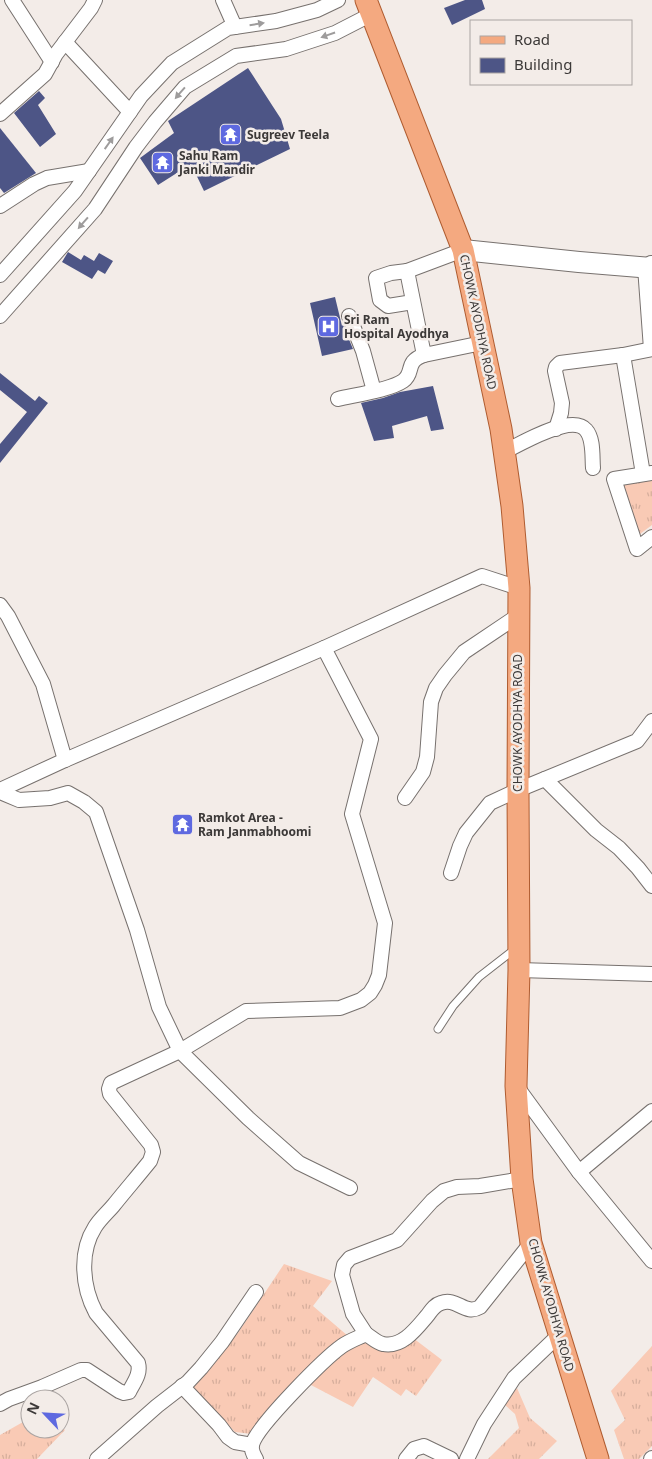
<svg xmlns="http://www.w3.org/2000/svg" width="652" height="1459" font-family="'Noto Sans',sans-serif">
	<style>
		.grass { fill: url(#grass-tufts) }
		.building { fill: #4d5586 }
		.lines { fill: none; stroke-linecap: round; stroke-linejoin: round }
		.lane-casing { stroke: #77716e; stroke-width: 9 }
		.street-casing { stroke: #77716e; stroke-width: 16 }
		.secondary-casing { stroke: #77716e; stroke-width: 22 }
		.primary-casing { stroke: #af5c30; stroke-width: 23 }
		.lane { stroke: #fff; stroke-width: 7 }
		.street { stroke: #fff; stroke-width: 14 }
		.secondary { stroke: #fff; stroke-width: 20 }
		.primary { stroke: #f4a980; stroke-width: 21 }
		.oneway { fill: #9e9c9c }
		.labels { text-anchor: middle; stroke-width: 5; stroke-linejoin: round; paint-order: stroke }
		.poi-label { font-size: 12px; font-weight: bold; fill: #3c3938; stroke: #f3ece8; text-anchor: start }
		.street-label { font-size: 12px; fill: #3c3938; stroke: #f3ece8 }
	</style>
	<defs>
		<pattern id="grass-tufts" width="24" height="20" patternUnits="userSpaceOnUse" patternTransform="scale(1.25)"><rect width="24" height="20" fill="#f9cab5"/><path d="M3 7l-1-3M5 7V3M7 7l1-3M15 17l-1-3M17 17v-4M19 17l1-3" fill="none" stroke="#d6ae9c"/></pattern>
	</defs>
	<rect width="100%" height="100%" fill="#f3ece8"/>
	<g class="grass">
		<polygon points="652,478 652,525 640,534 619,482"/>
		<polygon points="284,1264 332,1281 313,1306 348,1336 252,1434 235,1432 192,1386 238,1333"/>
		<polygon points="413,1338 442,1360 416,1396 406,1389 401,1396 373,1377 353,1407 309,1384 337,1357 361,1340 378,1350 390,1348"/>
		<polygon points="652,1346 652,1446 639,1459 624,1459 614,1430 625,1420 611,1391"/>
		<polygon points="517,1388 530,1418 557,1441 539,1459 488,1459 519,1428 515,1414 504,1404"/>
		<polygon points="23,1422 30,1425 30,1429 60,1429 60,1425 65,1430 37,1459 0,1459 0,1435"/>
	</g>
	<g class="building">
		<polygon points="465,0 482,0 485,9 452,25 444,8"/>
		<polygon points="248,68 281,119 290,149 204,191 191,164 158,185 140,158 174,133 168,121"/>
		<polygon points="39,91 45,98 38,105 56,134 40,147 14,113"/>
		<polygon points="0,128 36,173 4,193 0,188"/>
		<polygon points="68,252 81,260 84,255 94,261 99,253 113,261 105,274 98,270 92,279 62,262"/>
		<polygon points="335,297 342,326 343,325 353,349 322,356 310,303"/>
		<polygon points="0,373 35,401 39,396 48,403 0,463 0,444 27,412 0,390"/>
		<polygon points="433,386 444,429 431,431 427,416 392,426 394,438 374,441 361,403 383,398 400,392"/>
	</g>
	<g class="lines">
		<defs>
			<polyline id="lane" points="438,1029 453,1006 479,977 515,949"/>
			<g id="street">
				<polyline points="12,0 52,62"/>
				<polyline points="223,0 235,27"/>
				<polyline points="65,42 130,112"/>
				<polyline points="0,114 45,74 56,54 91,8 95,0"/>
				<polyline points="0,206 34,184 47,178 89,171"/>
				<polyline points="463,250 407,271 424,355 482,343"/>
				<polyline points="407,271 391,273 376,278 380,300 388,306 413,302"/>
				<polyline points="0,275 75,191 141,96 172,63 228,28 276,21 317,10 338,0"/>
				<polyline points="0,316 95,209 136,147 155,122 185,87 236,56 286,49 335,33 372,14"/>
				<polyline points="349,316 363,351 374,391"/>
				<polyline points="651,349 645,267 651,263"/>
				<polyline points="623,355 643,474"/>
				<path d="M 338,399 C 355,395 390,390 403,381 C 415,373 404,362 424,355"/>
				<polyline points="556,429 561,413 562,403 555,371 556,367 560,363 623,355 652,349"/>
				<path d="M 504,452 C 520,444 572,413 586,430 C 594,439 592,457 593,468"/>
				<polyline points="652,473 614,479 637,549 652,537"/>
				<polyline points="0,605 8,616 43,684 65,760"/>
				<polyline points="545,779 596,830 619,848 638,868 652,886"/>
				<polyline points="0,790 65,760 324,648 482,576 519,588"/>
				<polyline points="0,792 19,800 50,798 68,793 84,802 96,812 137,930 159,1007 180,1051 248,1118 299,1163 350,1188"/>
				<polyline points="405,798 423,772 427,757 431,702 436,688 445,675 464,652 519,615"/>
				<polyline points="451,873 460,846 466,833 490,803 518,790 637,741 652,721"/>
				<polyline points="519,970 652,974"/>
				<polyline points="517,1087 579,1172 652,1111"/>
				<polyline points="579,1172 652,1261"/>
				<polyline points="366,1334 353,1314 342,1275 344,1265 350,1258 397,1240 432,1201 444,1191 457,1187 480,1186 522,1179"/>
				<polyline points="182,1386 219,1425 228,1437 235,1442 252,1445"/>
				<path d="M 0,1404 L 9,1399 L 42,1387 L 81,1370 L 87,1370 L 119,1391 L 124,1393 L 129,1392 C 134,1382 141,1374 138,1363 L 96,1313 C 82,1287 79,1252 95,1227 C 100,1219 107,1213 113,1206 C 125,1191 138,1176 150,1161 L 153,1152 L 151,1145 L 110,1094 L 109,1089 L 111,1083 L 180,1051 L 246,1011 L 340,1008 L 361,1000 L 370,993 L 375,985 L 379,975 L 385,923 L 352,814 L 371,739 L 324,648"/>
				<polyline points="97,1459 157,1406 188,1382 201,1368 222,1342 256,1292"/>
				<path d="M 256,1459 C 253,1454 251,1450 252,1445 C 256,1427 325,1358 342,1346 C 349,1341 358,1338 366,1334 C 371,1337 377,1343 383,1344 C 402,1348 416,1329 427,1316 C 431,1311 434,1305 441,1303 C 457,1297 465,1316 480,1307 L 531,1243"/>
				<polyline points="406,1459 414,1449 424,1446 451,1459"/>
				<polyline points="467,1459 484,1424 514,1378 559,1335"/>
				<polyline points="651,1459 652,1458"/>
			</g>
			<polyline id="secondary" points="463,250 579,262 652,268"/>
			<polyline id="primary" points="366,0 463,250 501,429 512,506 519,588 518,790 519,970 516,1086 522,1179 531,1243 598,1459"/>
		</defs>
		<use href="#lane" class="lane-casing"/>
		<use href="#street" class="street-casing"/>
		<use href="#secondary" class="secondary-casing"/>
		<use href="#primary" class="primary-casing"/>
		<use href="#lane" class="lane"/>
		<use href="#street" class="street"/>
		<use href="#secondary" class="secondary"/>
		<use href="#primary" class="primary"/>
	</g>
	<defs><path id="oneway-solid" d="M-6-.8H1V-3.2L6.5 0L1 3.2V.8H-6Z" transform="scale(1.25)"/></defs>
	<g class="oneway">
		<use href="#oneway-solid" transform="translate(257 24) rotate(-9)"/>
		<use href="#oneway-solid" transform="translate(328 35) rotate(161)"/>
		<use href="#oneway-solid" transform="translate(180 93) rotate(131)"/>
		<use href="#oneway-solid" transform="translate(109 143) rotate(-55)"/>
		<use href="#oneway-solid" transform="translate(83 223) rotate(131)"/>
	</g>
	<defs>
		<symbol id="temple-square" viewBox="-11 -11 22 22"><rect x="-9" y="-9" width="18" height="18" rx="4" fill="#5e69e0" stroke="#f3ece8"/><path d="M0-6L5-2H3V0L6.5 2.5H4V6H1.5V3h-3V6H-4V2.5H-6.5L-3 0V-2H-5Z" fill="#fff"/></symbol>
		<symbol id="hospital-square" viewBox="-11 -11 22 22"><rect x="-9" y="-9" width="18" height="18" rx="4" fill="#5e69e0" stroke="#f3ece8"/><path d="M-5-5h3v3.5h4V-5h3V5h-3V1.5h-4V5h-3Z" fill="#fff"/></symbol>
	</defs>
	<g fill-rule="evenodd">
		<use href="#temple-square" x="218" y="122" width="25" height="25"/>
		<use href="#temple-square" x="150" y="150" width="25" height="25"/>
		<use href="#hospital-square" x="316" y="314" width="25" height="25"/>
		<use href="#temple-square" x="170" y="812" width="25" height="25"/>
	</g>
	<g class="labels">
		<g class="poi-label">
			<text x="247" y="139">Sugreev Teela</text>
			<text x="179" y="160">Sahu Ram<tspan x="179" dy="14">Janki Mandir</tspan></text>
			<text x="344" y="324">Sri Ram<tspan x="344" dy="14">Hospital Ayodhya</tspan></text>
			<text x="198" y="822">Ramkot Area -<tspan x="198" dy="14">Ram Janmabhoomi</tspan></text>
		</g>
		<g class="street-label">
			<text transform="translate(478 322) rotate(78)" y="4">CHOWK AYODHYA ROAD</text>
			<text transform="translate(518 723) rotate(-90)" y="4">CHOWK AYODHYA ROAD</text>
			<text transform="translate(551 1305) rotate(74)" y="4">CHOWK AYODHYA ROAD</text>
		</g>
	</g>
	<rect x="470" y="20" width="162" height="65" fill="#f3ece8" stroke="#aaa4a2"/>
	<rect x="480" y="36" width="25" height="8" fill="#f4a980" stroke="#aaa4a2"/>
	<text x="514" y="45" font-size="15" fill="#3c3938">Road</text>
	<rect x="480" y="58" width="25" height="15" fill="#4d5586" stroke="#aaa4a2"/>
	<text x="514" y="70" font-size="15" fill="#3c3938">Building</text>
	<g transform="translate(45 1414) rotate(295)"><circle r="24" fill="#f3ece8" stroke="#aaa4a2"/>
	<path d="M0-4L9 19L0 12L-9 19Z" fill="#5e69e0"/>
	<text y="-8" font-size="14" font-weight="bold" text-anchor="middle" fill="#3c3938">N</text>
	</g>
</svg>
